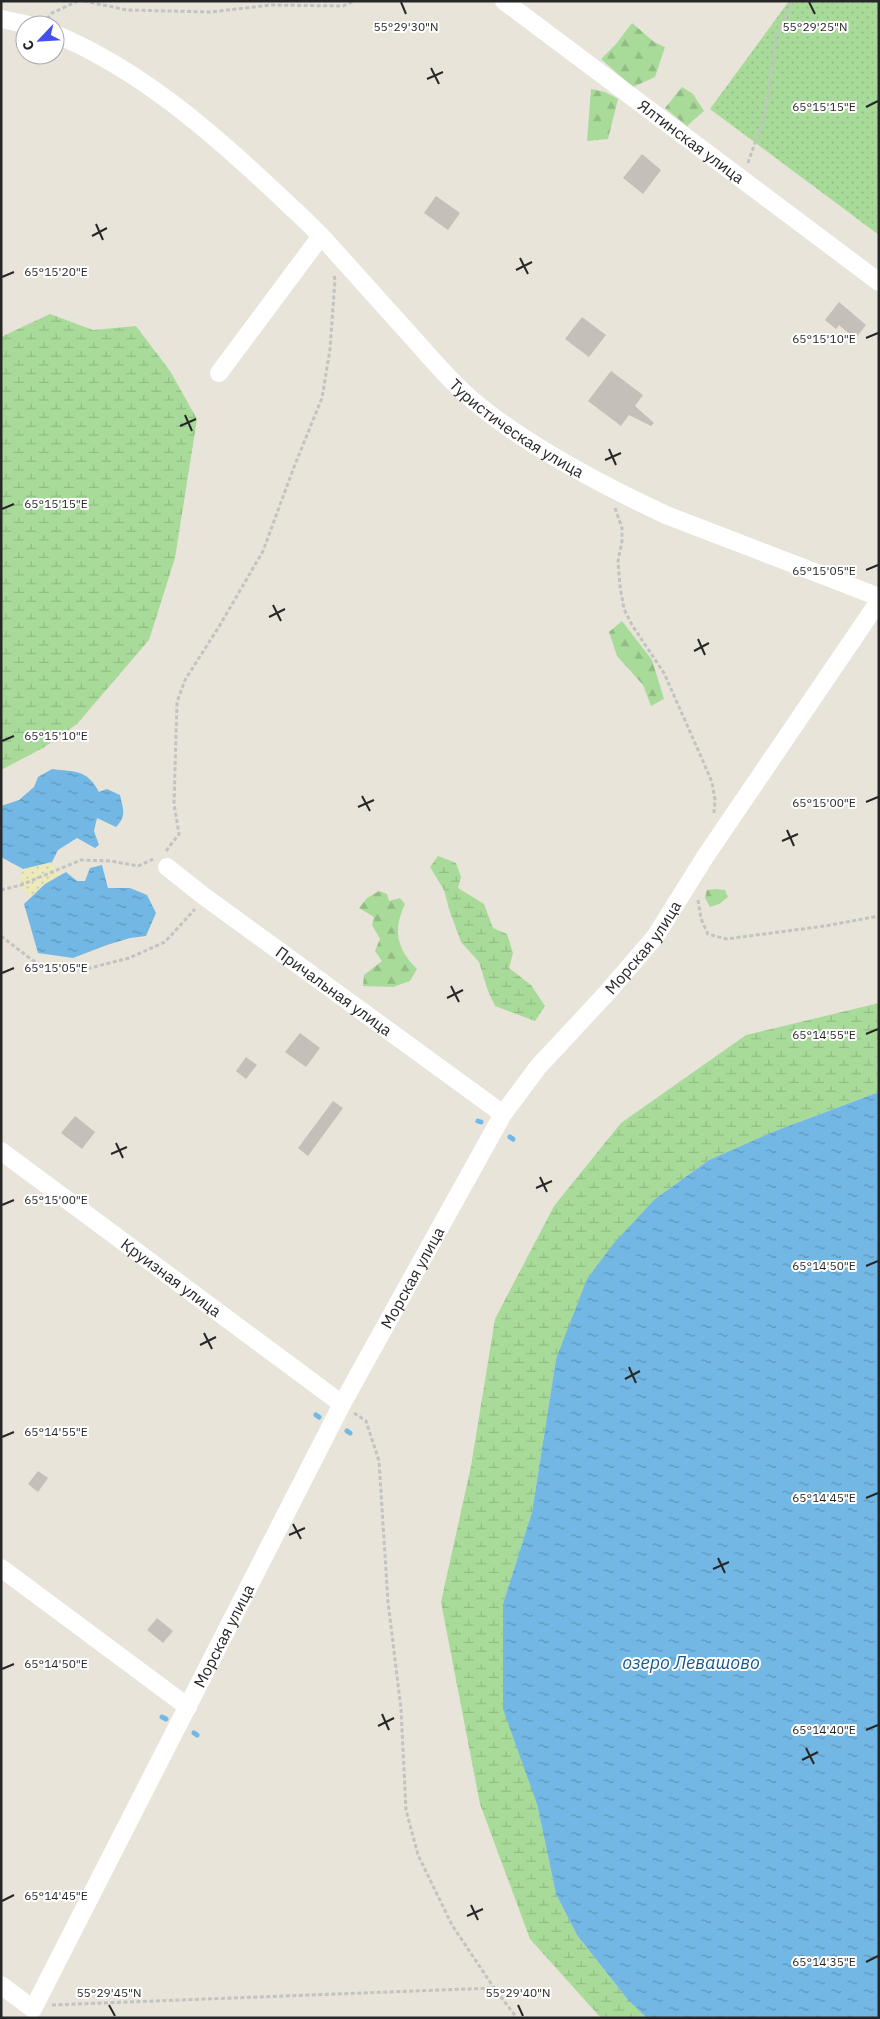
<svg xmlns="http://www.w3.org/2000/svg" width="880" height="2019" font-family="'IBM Plex Sans',sans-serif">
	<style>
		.grass { fill: url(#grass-dots) }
		.forest { fill: url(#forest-firs) }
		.wetland { fill: url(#wetland-marsh) }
		.sand { fill: url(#sand-dots) }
		.water { fill: url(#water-ripples) }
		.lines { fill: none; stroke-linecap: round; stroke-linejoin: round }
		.stream { stroke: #73b8e4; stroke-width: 5 }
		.building { fill: #c4c0b9 }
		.path { stroke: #c3c3c3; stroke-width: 3; stroke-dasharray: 4 2.5; stroke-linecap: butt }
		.minor { stroke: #fff; stroke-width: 18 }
		.ticks { fill: none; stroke: #272727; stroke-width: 2 }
		.labels { text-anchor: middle; stroke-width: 4; stroke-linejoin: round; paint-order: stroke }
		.street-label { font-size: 16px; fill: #272727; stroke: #fff }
		.water-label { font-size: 18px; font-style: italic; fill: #17558a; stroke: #fff }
		.ticks-label { font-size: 12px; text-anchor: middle; fill: #272727; stroke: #fff; stroke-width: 4; stroke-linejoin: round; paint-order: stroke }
	</style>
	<defs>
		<pattern id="grass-dots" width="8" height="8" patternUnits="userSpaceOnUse" patternTransform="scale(1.25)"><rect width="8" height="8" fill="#a8db99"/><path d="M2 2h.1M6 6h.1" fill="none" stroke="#91bc84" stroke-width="1.8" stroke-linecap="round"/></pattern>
		<pattern id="forest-firs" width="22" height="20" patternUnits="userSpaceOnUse" patternTransform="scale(1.25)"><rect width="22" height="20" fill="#a8db99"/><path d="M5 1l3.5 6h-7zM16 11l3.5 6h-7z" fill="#91bc84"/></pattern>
		<pattern id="wetland-marsh" width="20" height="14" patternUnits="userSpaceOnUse" patternTransform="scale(1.25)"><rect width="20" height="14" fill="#a8db99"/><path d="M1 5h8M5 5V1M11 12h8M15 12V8" fill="none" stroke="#91bc84"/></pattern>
		<pattern id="sand-dots" width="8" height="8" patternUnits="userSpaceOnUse" patternTransform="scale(1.25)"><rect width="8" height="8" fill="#eceabd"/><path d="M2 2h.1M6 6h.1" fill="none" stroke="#cac9a2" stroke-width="1.8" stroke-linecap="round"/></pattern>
		<pattern id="water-ripples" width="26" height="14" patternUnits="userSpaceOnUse" patternTransform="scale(1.25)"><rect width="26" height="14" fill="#73b8e4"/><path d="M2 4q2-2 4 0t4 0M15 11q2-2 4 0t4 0" fill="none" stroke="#5e96b9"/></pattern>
	</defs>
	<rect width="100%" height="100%" fill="#e8e4d9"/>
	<polygon class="grass" points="789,1 879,1 879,235 710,109"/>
	<g class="forest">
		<polygon points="632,23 654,42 665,47 655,77 633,87 601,59 616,44"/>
		<polygon points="682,87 693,94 704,111 687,126 665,108"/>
		<polygon points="591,89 605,92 618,99 608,139 587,141"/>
		<polygon points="622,621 652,660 664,699 651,706 643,685 617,656 609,632"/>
		<polygon points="715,889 725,890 728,897 719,904 710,907 705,898 707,890"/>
		<path d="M 379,891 L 387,894 L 389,901 L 400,898 L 405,904 C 393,930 396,948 417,969 L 410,981 L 393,987 L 363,986 L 364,975 L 382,961 L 375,951 L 380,939 L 372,925 L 374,917 L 359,908 L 367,898 Z"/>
	</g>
	<g class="wetland">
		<polygon points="50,314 93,330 136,326 170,371 197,419 175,558 149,640 77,724 43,748 1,770 1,337"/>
		<polygon points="438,856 456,863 461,877 458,888 484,904 493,928 507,934 513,953 509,968 531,985 545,1006 535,1021 495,1006 488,991 479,962 461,942 449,909 444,890 430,867"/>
		<polygon points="879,1003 879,1092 775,1131 709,1160 655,1199 556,1359 532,1512 503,1604 537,1804 556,1894 577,1935 628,2000 647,2018 601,2018 530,1939 480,1804 441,1602 471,1466 495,1319 554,1206 621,1123 746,1035"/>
	</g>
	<polygon class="sand" points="52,862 60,876 45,884 31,897 24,891 19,881 23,869"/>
	<g class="water">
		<path d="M 52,769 C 75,772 87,769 99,792 L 107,789 L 120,795 C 123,809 127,816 116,827 L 97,818 L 94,831 L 99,845 L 95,848 L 77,838 L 58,850 L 52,862 L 23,869 L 1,857 L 1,806 L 19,800 L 34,787 L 38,777 Z"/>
		<polygon points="102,865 108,888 130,888 147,895 156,913 146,936 130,938 107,945 73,958 38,953 24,904 45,884 66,872 77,881 85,881 90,868"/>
		<polygon points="879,1092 879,2018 647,2018 628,2000 577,1935 556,1894 537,1804 503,1709 503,1604 532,1512 556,1359 587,1279 614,1243 655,1199 709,1160 775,1131"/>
	</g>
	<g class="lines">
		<g class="stream">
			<polyline points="478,1121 481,1122"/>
			<polyline points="510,1137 513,1139"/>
			<polyline points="316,1415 319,1417"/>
			<polyline points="347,1431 350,1433"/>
			<polyline points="162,1717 166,1719"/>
			<polyline points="194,1733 197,1735"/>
		</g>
	</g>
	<g class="building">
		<polygon points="642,154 661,170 643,194 623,178"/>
		<polygon points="436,196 460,213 448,230 424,213"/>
		<polygon points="839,302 866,325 855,339 839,325 836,329 825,320"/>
		<polygon points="582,317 606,335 589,357 565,339"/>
		<polygon points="611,371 643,395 635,406 654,423 651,426 629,415 621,426 588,401"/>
		<polygon points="300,1033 320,1048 306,1067 285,1052"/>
		<polygon points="246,1057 257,1065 246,1079 236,1071"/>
		<polygon points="333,1101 343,1108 308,1156 298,1148"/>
		<polygon points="75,1116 95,1132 82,1149 61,1133"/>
		<polygon points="38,1471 48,1478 38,1492 28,1484"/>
		<polygon points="157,1618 173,1631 163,1643 147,1630"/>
	</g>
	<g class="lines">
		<g class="path">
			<polyline points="84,1 127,10 211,12 271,5 343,6 354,1"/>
			<polyline points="47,19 52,13 78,1"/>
			<polyline points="748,163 765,114 777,33 793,1"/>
			<polyline points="615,508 622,528 622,541 618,561 620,586 624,609 632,625 664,673 699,752 712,782 715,800 714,813"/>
			<polyline points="166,851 179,834 174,804 177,702 185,680 220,625 263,551 294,467 322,398 330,349 335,280 334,275"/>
			<polyline points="1,890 21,885 81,860 111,861 138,866 153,859"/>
			<polyline points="698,900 701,919 708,934 726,939 825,926 879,916"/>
			<polyline points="1,936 32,960 53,971 90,968 129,958 165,942 195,909"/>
			<polyline points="354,1413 366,1421 379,1461 388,1602 401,1709 406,1810 418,1855 452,1925 494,1988 517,2018"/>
			<polyline points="52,2005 493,1988"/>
		</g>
		<g class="minor">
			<path id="s1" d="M 504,1 L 879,282"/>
			<polyline points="1,19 29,25"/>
			<path id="s2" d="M 55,34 C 137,68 208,129 272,189 C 289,205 307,221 323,238 C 353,271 383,305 413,338 C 431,358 449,380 470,398 C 523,444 602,485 666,515 L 879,597"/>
			<polyline points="219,373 321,236"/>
			<path id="s3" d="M 167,867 L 205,897 L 503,1114"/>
			<path id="s4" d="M 1,1151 L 342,1404"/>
			<polyline points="1,1568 188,1707"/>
			<path id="s5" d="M 1,1985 L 33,2009 L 342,1404 L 503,1114 L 538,1067 L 605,995 L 655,937 L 705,857 L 879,601"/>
		</g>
	</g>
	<path class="ticks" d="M 401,2 L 406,14M 809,2 L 815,14M 431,68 L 439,84M 427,79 L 443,72M 866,107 L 878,101M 96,224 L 103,240M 92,236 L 107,228M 520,258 L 528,274M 516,270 L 532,262M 2,277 L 14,272M 866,338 L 878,333M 185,415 L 192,431M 180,426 L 196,419M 609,449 L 616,465M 605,460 L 621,453M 2,509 L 14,504M 866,570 L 878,565M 273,605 L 281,621M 269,617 L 285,609M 698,639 L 705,655M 694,651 L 709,643M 2,741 L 14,736M 362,796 L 370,811M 866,802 L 878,797M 358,807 L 374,800M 787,830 L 794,846M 782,841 L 798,834M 2,973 L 14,968M 451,986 L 459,1002M 447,998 L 463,990M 866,1034 L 878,1029M 116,1143 L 123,1158M 111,1154 L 127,1147M 540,1177 L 547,1192M 536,1188 L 552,1181M 2,1205 L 14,1200M 866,1266 L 878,1261M 204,1333 L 212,1349M 200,1345 L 216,1337M 629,1367 L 636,1383M 625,1379 L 640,1371M 2,1437 L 14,1432M 866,1498 L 878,1493M 293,1524 L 301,1539M 289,1535 L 305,1528M 718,1558 L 725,1573M 713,1569 L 729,1562M 2,1669 L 14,1664M 382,1714 L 389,1730M 378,1726 L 394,1718M 866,1730 L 878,1725M 806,1748 L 814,1764M 802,1760 L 818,1752M 2,1901 L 14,1895M 471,1905 L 478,1920M 467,1916 L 483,1909M 866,1962 L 878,1956M 109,2005 L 115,2016M 518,2005 L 523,2016"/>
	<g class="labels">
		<g class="street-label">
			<text dy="6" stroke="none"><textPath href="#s1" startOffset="234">Ялтинская улица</textPath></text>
			<text dy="6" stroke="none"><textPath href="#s2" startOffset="612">Туристическая улица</textPath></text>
			<text dy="6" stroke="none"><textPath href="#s5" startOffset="1269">Морская улица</textPath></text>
			<text dy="6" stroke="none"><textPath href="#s3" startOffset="208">Причальная улица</textPath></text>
			<text dy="6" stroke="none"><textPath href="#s4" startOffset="212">Круизная улица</textPath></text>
			<text dy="6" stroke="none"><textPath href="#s5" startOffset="864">Морская улица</textPath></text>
			<text dy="6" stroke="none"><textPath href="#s5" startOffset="459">Морская улица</textPath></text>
		</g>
		<g class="water-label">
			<text x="691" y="1669">озеро Левашово</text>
		</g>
	</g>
	<g class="ticks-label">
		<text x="406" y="31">55°29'30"N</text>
		<text x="815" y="31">55°29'25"N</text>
		<text x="824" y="111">65°15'15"E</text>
		<text x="56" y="276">65°15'20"E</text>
		<text x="824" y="343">65°15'10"E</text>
		<text x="56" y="508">65°15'15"E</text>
		<text x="824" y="575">65°15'05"E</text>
		<text x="56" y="740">65°15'10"E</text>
		<text x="824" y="807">65°15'00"E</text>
		<text x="56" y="972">65°15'05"E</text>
		<text x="824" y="1039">65°14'55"E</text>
		<text x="56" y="1204">65°15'00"E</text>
		<text x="824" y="1270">65°14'50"E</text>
		<text x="56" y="1436">65°14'55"E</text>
		<text x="824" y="1502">65°14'45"E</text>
		<text x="56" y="1668">65°14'50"E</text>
		<text x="824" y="1734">65°14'40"E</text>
		<text x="56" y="1900">65°14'45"E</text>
		<text x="824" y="1966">65°14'35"E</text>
		<text x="109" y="1997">55°29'45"N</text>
		<text x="518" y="1997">55°29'40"N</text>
	</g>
	<rect width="880" height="2019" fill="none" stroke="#272727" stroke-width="5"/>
	<g transform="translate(40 40) rotate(245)"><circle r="24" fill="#ffffff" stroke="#a9a9a9"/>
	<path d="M0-4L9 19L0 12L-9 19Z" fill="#4450ea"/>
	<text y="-8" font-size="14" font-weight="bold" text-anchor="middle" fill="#272727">С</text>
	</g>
</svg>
